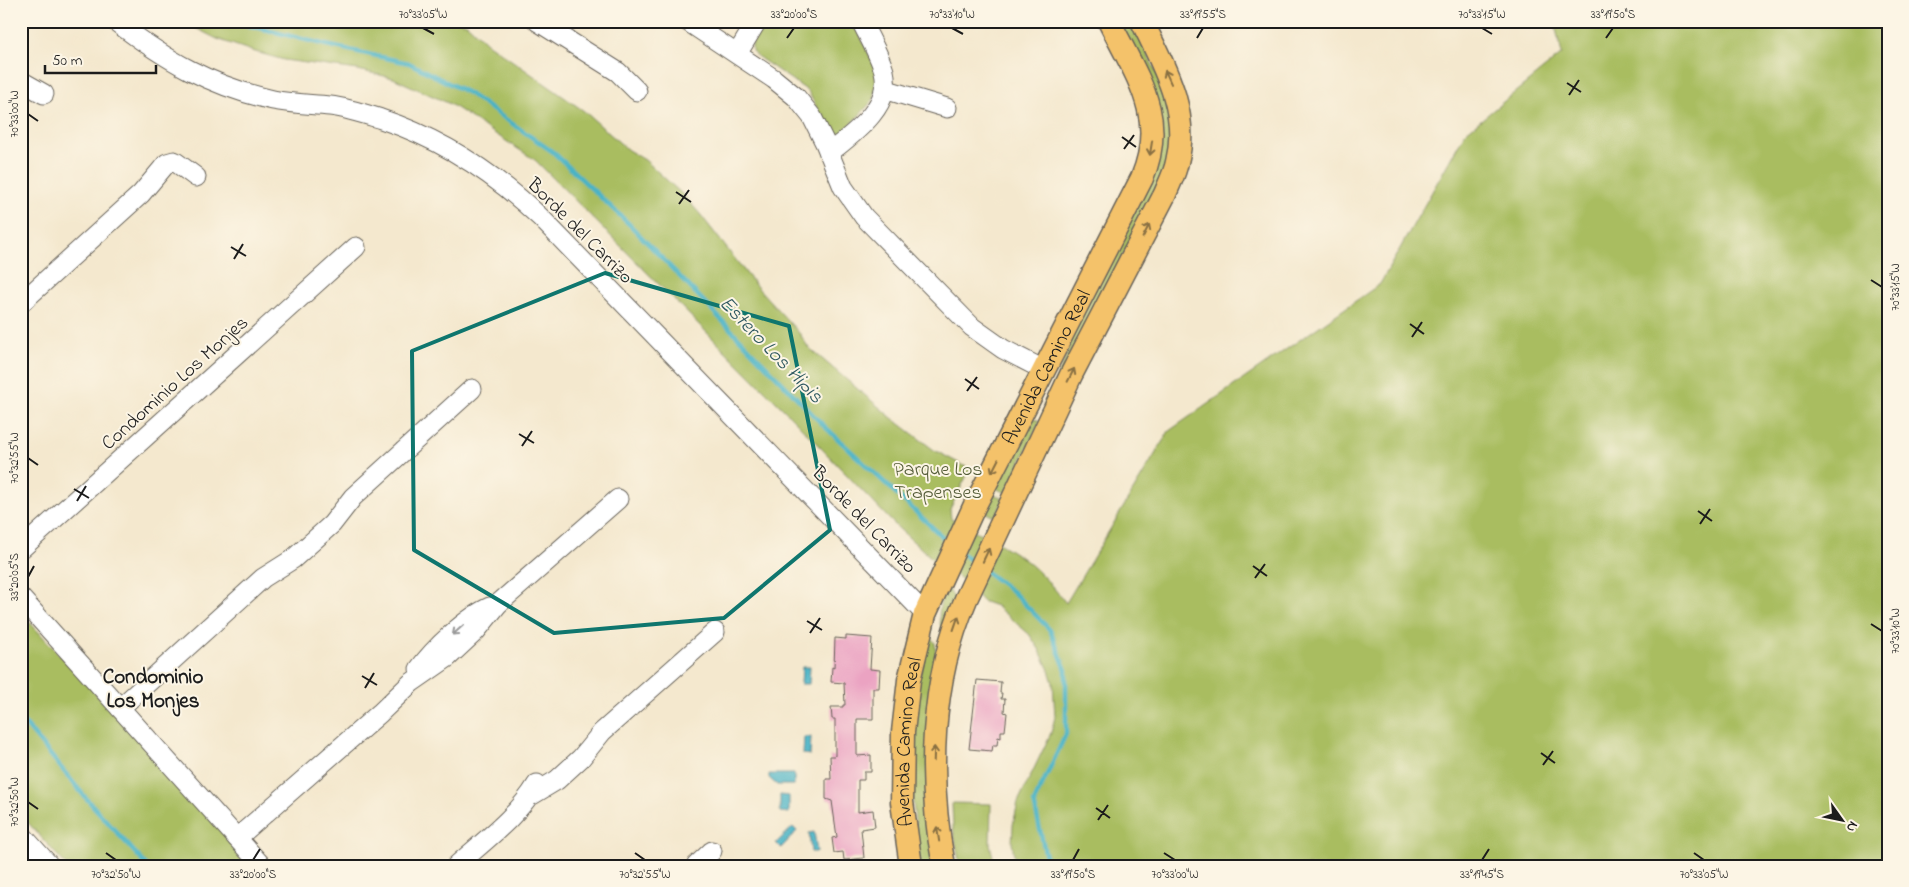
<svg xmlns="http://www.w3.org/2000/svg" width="1909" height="887" font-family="'Indie Flower',sans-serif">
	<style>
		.green { fill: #a9bd61; stroke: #626c3e }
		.water { fill: #48b3c6; stroke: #326871 }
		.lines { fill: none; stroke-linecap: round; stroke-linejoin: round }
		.stream { stroke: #48b3c6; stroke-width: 4.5 }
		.building { fill: #eba3c2 }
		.minor-casing { stroke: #68635a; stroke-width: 21 }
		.major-casing { stroke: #68635a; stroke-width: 25 }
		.minor { stroke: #fff; stroke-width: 19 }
		.major { stroke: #f4c26a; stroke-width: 22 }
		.oneway { stroke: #886f43 }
		.oneway2 { stroke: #999 }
		.marked { fill: none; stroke: #0f766e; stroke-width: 4; stroke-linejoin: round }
		.ticks { fill: none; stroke: #1c1c1c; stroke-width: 2 }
		.labels { text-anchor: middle; stroke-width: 4; stroke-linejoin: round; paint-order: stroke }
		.street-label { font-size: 20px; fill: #1c1c1c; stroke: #fcf5e5 }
		.park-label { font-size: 20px; fill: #545c38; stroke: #fcf5e5 }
		.water-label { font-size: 21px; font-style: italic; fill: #2e5860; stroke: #fcf5e5 }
		.neighbourhood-label { font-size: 21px; font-weight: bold; fill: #1c1c1c; stroke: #fcf5e5 }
		.neatline { fill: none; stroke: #1c1c1c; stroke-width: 2 }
		.ticks-label { font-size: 12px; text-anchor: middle; fill: #1c1c1c }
	</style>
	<rect width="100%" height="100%" fill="#fcf5e5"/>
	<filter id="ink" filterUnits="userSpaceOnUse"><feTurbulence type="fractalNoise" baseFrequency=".02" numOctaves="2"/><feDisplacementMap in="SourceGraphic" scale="10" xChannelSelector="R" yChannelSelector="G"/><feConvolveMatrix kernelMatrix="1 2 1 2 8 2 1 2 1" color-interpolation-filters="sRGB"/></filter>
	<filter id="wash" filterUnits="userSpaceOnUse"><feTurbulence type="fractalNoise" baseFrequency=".0096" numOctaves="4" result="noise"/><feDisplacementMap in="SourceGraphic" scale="20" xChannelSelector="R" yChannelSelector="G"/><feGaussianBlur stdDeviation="1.12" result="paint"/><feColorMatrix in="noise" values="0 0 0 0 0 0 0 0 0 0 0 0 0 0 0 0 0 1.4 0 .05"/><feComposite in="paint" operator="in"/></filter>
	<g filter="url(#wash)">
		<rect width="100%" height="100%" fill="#f4e8ce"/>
		<g class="green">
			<path d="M 182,21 L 458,21 L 467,24 L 487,43 L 584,111 L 628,150 L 645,160 L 683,195 L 700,214 L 757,287 L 800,334 L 808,347 L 892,418 L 934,450 L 970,469 L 950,509 L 951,519 C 977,532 1006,545 1029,563 C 1043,575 1055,589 1066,603 L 1169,431 L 1380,284 L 1465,133 L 1562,54 L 1554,21 L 1888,21 L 1888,866 L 1016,866 L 1012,843 L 1013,825 L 1018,802 L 1051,733 L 1055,717 L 1053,683 L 1049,670 L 1039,649 L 1029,634 L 996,606 L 982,601 L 963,580 L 933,559 L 897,527 L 798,424 L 535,160 L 450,104 L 393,78 L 358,70 L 284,60 L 252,51 L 217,39 Z"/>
			<polygon points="765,21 853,21 878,73 874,99 844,132 835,134 829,132 808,91 761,59 752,51 752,43"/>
			<polygon points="1119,21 1132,21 1164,89 1172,132 1166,170 1045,409 1043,406 1063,364 1076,325 1155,170"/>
			<polygon points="1030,417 1040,421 1006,493 993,487"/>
			<polygon points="992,493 1004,499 995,517 982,511"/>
			<path d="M 946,586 L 955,599 L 943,631 C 936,617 940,600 946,586 Z"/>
			<polygon points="21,613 212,819 253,866 67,866 21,815"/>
			<polygon points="930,637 935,643 936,657 935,866 920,866 910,775 918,682"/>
			<polygon points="952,803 991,804 990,844 995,866 960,866 953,828"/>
		</g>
		<g class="water">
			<polygon points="802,667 810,667 809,684 801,684"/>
			<polygon points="804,737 811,737 810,755 803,754"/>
			<polygon points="769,774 794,774 794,785 777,785 769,778"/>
			<polygon points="780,795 789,796 789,813 780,812"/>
			<polygon points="793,827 797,831 781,848 776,843"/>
			<polygon points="814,832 817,852 811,852 809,833"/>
		</g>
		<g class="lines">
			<g class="stream">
				<polyline points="231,21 326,45 409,63 468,93 553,152 630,225 822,424 949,543"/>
				<polyline points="961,553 975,563"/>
				<polyline points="985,571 1013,592 1050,630 1066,670 1066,734 1034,802 1046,857 1054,866"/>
				<polyline points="21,719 85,797 147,866"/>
			</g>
		</g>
		<g id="blocks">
			<g class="building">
				<polygon points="846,636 872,638 870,669 880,670 879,688 873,688 873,719 857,719 857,756 871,755 871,772 864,772 864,780 858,780 858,812 873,810 875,827 861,829 864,858 844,860 843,852 834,853 832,838 837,837 832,801 826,799 826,779 831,779 830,756 835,756 835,719 832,719 831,707 843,707 843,705 845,705 844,683 831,682 832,667 834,668 835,638 846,639"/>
				<polygon points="977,680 1001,682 1000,693 1002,693 1001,699 1005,699 1004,712 1007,713 1005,731 1001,731 1001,738 998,737 997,745 993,745 992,751 969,749"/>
			</g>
		</g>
	</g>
	<g filter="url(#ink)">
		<use href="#blocks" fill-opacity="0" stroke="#68635a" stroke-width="1"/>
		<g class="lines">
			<defs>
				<g id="minor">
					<path d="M 115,21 C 166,60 210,86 273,100 C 292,104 311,104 330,106 C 347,108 365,114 381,119 C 442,139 495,174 541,218 L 925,614"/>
					<polyline points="537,21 618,72 637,91"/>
					<polyline points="687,21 774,79 796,97 812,117 825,143 843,187 864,217 972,327 1003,349 1044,370"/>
					<polyline points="737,54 757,21"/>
					<polyline points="21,81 44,94"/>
					<polyline points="884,89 947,108"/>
					<path d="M 829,153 C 853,134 893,106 884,71 C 879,54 869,37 861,21"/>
					<polyline points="21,303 141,194 167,163 174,161 177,163 196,177"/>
					<polyline points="21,549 356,247"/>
					<polyline points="21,598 262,866"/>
					<path d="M 419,669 C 433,649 467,617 490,607"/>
					<polyline points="120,708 263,578 293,559 332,524 353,497 472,389"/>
					<polyline points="532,795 557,780 581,758 602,732 715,632"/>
					<polyline points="21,834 50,866"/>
					<polyline points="237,838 380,713 411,683 447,658 476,631 498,604 618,499"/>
					<path d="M 456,866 C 484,841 518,816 537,784"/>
					<polyline points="696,866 712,851"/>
				</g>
				<g id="major">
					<path id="s1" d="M 911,866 L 902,802 L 903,732 L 909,680 L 925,614 L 974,507 L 1142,178 C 1168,116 1136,76 1109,21"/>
					<path d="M 944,866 C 927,778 930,682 966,599 L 1071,375 L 1165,194 C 1169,184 1175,173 1177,162 C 1190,111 1163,65 1142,21"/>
				</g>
			</defs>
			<use href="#minor" class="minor-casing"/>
			<use href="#major" class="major-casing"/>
			<use href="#minor" class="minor"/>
			<use href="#major" class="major"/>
		</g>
		<defs><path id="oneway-shaft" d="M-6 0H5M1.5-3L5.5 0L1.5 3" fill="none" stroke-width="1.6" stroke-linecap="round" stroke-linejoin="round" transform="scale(1.25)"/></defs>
		<g class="oneway">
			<use href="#oneway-shaft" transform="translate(1168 77) rotate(-114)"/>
			<use href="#oneway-shaft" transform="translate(1151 148) rotate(99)"/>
			<use href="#oneway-shaft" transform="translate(1146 231) rotate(-63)"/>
			<use href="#oneway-shaft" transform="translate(1071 375) rotate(-63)"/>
			<use href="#oneway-shaft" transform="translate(995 466) rotate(117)"/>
			<use href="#oneway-shaft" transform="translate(986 555) rotate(-65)"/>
			<use href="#oneway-shaft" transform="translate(956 623) rotate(-71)"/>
			<use href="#oneway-shaft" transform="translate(934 754) rotate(-88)"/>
			<use href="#oneway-shaft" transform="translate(938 834) rotate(-99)"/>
		</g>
		<use class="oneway2" href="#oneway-shaft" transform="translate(458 630) rotate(138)"/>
	</g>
	<path class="marked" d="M 605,273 L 789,326 L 830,530 L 724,618 L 554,633 L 414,550 L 412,351 Z"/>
	<path class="ticks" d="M 423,28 L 434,34M 952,28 L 963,34M 1482,28 L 1492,34M 787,38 L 794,28M 1197,38 L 1203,28M 1606,38 L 1613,28M 1567,83 L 1581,92M 1569,95 L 1579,80M 28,114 L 38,121M 1122,137 L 1136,147M 1124,149 L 1134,135M 676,192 L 691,202M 679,204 L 689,190M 231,247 L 246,256M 234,259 L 243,244M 1871,280 L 1882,287M 1410,324 L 1424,334M 1412,337 L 1422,322M 965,379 L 979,389M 967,391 L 977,377M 519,434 L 534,443M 522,446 L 532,431M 28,458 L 38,465M 74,489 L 89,498M 77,501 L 86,486M 1698,511 L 1712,521M 1700,524 L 1710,509M 1253,566 L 1267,576M 28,577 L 34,566M 1255,578 L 1265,564M 807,621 L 822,630M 1871,624 L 1882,631M 810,633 L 820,618M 362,676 L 377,685M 365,688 L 374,673M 1541,753 L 1555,763M 1543,765 L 1553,751M 28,802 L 38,809M 1096,808 L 1110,818M 1098,820 L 1108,805M 106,853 L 116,860M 635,853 L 645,860M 1164,853 L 1175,860M 1694,853 L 1704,860M 253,860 L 260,849M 1073,860 L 1079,849M 1482,860 L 1489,849"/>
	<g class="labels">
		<g class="street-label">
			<text transform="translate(581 230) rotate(45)" y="7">Borde del Carrizo</text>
			<text dy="7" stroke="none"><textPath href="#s1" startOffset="530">Avenida Camino Real</textPath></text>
			<text transform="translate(174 382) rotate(-42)" y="7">Condominio Los Monjes</text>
			<text transform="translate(865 519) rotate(46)" y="7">Borde del Carrizo</text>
			<text dy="7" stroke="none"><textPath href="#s1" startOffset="125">Avenida Camino Real</textPath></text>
		</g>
		<g class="park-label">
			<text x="938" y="475">Parque Los<tspan x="938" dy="23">Trapenses</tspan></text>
		</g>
		<g class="water-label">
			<text transform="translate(772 349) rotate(46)" y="7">Estero Los Hipis</text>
		</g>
		<g class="neighbourhood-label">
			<text x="153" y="683">Condominio<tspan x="153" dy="24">Los Monjes</tspan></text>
		</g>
	</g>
	<rect width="1909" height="887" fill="none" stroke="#fcf5e5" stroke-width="55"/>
	<g transform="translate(1842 820) rotate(123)" stroke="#fcf5e5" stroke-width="4" paint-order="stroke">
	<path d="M0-4L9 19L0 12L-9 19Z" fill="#1c1c1c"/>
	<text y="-8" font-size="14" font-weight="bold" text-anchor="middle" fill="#1c1c1c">N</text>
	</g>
	<path d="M45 65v8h111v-8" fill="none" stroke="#1c1c1c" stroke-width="2.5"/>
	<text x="52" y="65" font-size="15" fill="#1c1c1c" stroke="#fcf5e5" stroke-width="4" paint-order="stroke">50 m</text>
	<rect x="28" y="28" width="1854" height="832" class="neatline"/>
	<g class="ticks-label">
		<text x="423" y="18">70°33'05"W</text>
		<text x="794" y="18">33°20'00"S</text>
		<text x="952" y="18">70°33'10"W</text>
		<text x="1203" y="18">33°19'55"S</text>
		<text x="1482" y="18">70°33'15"W</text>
		<text x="1613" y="18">33°19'50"S</text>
		<text transform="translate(14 114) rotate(-90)" y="4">70°33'00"W</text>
		<text transform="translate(1895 287) rotate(-90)" y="4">70°33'15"W</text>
		<text transform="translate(14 458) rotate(-90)" y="4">70°32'55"W</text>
		<text transform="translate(14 577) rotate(-90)" y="4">33°20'05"S</text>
		<text transform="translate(1895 631) rotate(-90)" y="4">70°33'10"W</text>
		<text transform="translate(14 802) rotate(-90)" y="4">70°32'50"W</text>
		<text x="116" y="878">70°32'50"W</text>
		<text x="253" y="878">33°20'00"S</text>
		<text x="645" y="878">70°32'55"W</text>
		<text x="1073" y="878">33°19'50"S</text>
		<text x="1175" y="878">70°33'00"W</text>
		<text x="1482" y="878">33°19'45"S</text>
		<text x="1704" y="878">70°33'05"W</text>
	</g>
</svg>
